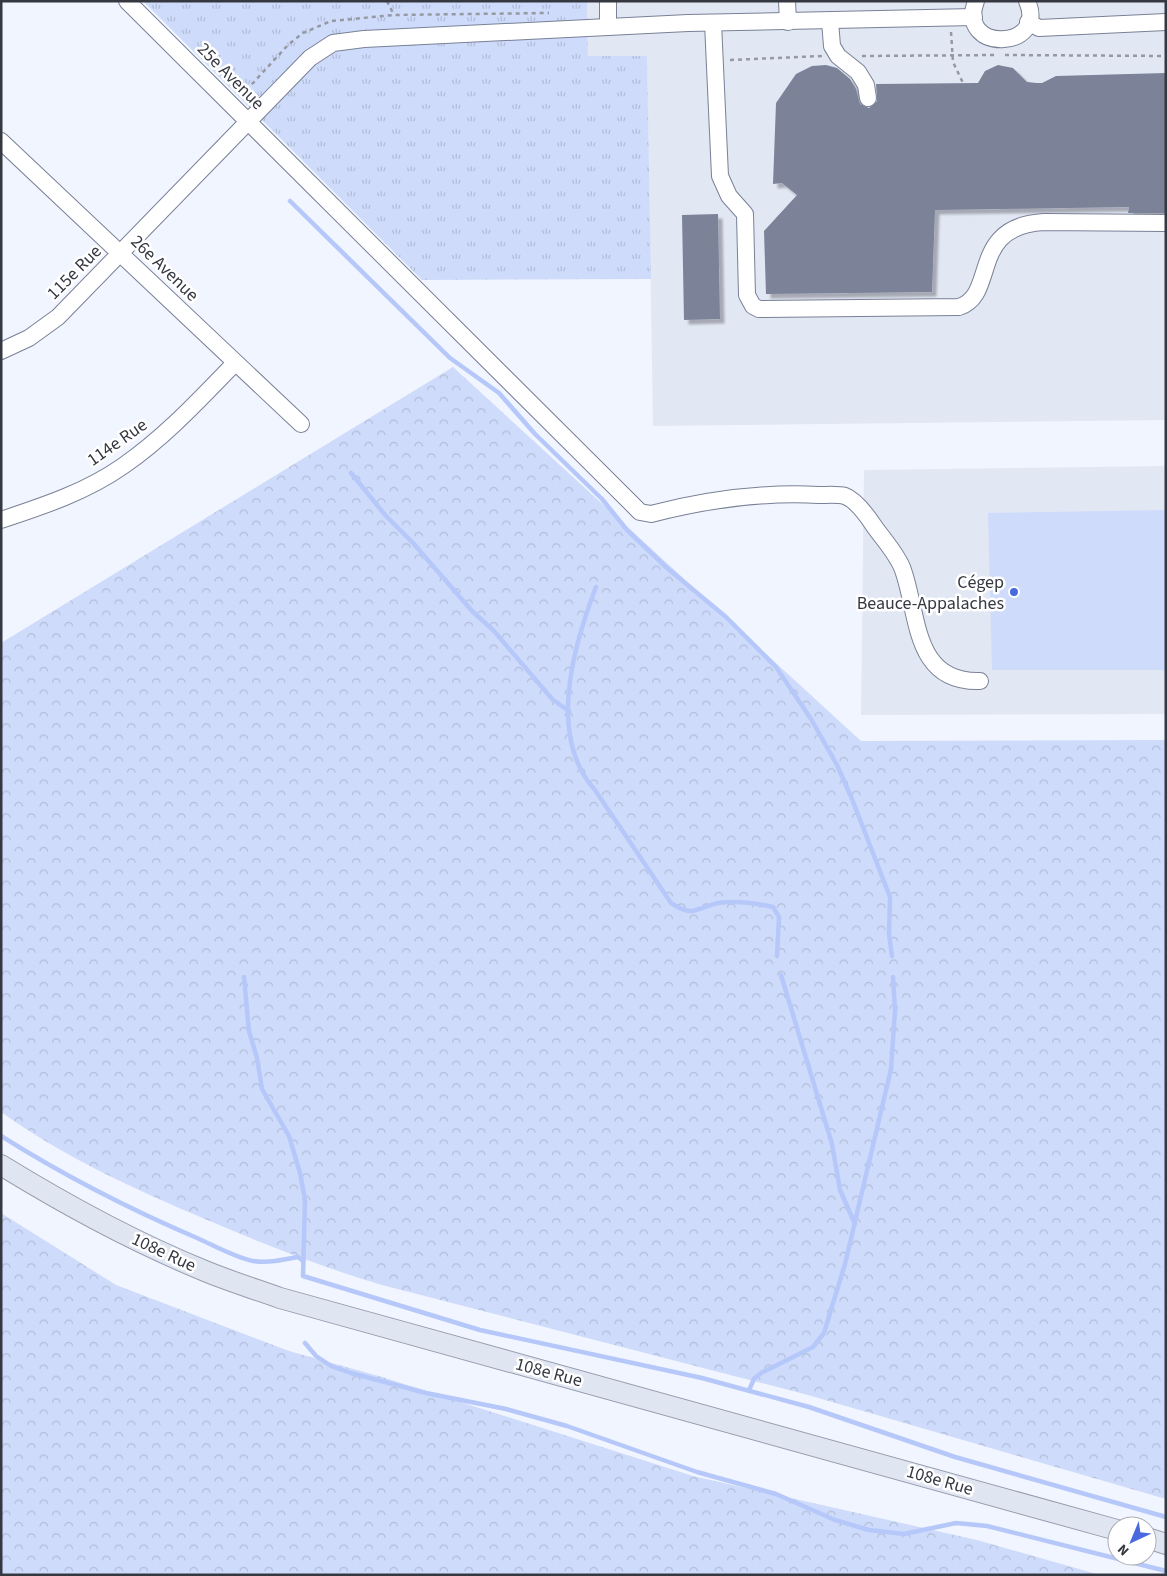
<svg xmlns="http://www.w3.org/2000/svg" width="1167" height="1576" font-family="'Source Sans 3',sans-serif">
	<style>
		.built { fill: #e2e7f4 }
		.grass { fill: #cedbfb }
		.forest { fill: url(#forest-crowns) }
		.park { fill: url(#park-tufts) }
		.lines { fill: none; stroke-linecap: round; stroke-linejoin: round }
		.stream { stroke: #b6c8f9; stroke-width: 4.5 }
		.building { fill: #7b8398; filter: url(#shadow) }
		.minor-casing { stroke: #798196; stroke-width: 18 }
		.major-casing { stroke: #979daf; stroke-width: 22 }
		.path { stroke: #9699a3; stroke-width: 2.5; stroke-dasharray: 4 4; stroke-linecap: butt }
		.minor { stroke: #fff; stroke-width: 16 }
		.major { stroke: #e0e5f2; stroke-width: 20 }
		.poi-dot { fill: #4b69de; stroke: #fff; stroke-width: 2 }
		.labels { text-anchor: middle; stroke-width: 5; stroke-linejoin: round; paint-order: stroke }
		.street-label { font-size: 18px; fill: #353841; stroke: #fff }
		.poi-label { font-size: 18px; fill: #353841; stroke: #fff; text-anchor: end }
	</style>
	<defs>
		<pattern id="forest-crowns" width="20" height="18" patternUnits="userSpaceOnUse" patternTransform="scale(1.25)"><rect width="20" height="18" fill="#cedbfb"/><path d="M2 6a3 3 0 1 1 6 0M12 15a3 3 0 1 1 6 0" fill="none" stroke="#b2bdd8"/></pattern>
		<pattern id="park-tufts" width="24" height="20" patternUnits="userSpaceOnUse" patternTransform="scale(1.25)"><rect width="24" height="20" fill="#cedbfb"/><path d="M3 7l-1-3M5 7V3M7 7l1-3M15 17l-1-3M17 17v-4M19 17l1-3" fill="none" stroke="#b2bdd8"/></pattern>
		<filter id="shadow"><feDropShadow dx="4.5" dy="4.5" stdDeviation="1" flood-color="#0004"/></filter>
	</defs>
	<rect width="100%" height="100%" fill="#f1f5ff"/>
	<g class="built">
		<polygon points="587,1 1166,1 1166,420 653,426 647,56 588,56"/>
		<polygon points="1166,466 1166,714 861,715 864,470"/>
	</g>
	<polygon class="grass" points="1166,510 1166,670 992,670 988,513"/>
	<g class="forest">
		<path d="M 453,367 L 861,741 L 1166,740 L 1166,1499 L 808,1395 L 382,1285 C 321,1267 263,1244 205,1219 C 134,1189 64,1157 1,1112 L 1,643 Z"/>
		<polygon points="1,1213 116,1285 289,1351 382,1377 693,1476 977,1540 1100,1575 1,1575"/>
	</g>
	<polygon class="park" points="143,1 587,1 588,56 647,56 651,279 422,280"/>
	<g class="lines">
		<g class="stream">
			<polyline points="290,201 450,358 499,393 535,434 602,499 627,530 667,568 726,617 776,667 811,719 837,765 852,799 890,897 889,934 892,956"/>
			<polyline points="351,473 386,516 413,543 472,611 494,631 553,700 569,711"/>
			<path d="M 596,587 C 573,647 547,737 595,790 L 671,903 C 694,918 696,908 718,903 C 737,900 755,903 773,907 L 779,917 L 777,956"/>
			<polyline points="781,975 832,1144 840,1190 855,1224"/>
			<polyline points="244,977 249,1031 257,1058 262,1089 289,1136 300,1173 305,1200 303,1276 480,1330 702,1378 809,1407 955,1457 1166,1517"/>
			<path d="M 1,1136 C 63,1175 129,1209 197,1238 C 215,1246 234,1257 253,1261 C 269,1263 283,1260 298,1257 L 303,1261"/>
			<polyline points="305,1343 316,1356 331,1366 351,1373 426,1393 506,1409 567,1426 697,1472 776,1494 835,1520 869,1530 904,1534 956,1523 987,1526 1166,1571"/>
			<polyline points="749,1390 754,1379 761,1373 813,1347 824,1333 845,1264 891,1069 895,1011 893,977"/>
		</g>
	</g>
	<g class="building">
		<polygon points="826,65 837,68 850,79 856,89 860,104 869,108 877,101 876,84 978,83 985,71 998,65 1013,68 1027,82 1037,83 1042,83 1056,76 1166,73 1166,213 1128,213 1129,207 935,210 932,292 766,294 764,231 797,195 782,183 773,184 776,103 796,74 812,66"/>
		<polygon points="718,214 720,319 684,320 682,215"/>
	</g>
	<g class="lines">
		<defs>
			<g id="minor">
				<path d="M 127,1 L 640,512 L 651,514 C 705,500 763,492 819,495 C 827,495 838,494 845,496 C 856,500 868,517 874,526 C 883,539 898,555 903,570 C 919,615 913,683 980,681"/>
				<polyline points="608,1 608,27"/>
				<polyline points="787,1 788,22"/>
				<path d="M 976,1 C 956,54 1049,50 1027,1"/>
				<polyline points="830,21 832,46 838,56 858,72 866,85 868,98"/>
				<polyline points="1028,22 1039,28 1166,22"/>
				<path d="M 713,23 L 720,176 L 729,196 L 745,214 L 747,295 L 753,306 L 759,309 L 959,307 C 998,295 968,226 1044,222 L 1166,223"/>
				<polyline points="1,141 301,424"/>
				<polyline points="1,351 29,338 58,317 310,58 333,43 364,39 688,23 974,17"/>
				<path d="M 1,520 C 43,506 86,492 123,466 C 165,437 199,400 235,363"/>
			</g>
			<g id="major">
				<path d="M 1,1165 C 66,1205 134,1242 205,1271 C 229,1281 255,1289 280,1298 L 1117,1530"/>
				<polyline points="1147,1538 1166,1544"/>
			</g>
		</defs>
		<use href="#minor" class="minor-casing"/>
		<use href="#major" class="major-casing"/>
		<g class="path">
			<polyline points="387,1 394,15"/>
			<polyline points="951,32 953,62 963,83"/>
			<polyline points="1005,55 1166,56"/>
			<polyline points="862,56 997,55"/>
			<polyline points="730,60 822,56"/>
			<polyline points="241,96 288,45 303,33 331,21 394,15 549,13"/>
		</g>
		<use href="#minor" class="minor"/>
		<use href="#major" class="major"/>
	</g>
	<circle class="poi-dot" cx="1014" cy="592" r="5"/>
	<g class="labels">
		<g class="street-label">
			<text transform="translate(231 76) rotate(45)" y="6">25e Avenue</text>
			<text transform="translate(165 268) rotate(44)" y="6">26e Avenue</text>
			<text transform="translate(74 272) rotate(-45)" y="6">115e Rue</text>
			<text transform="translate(117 442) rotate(-35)" y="6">114e Rue</text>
			<text transform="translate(164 1252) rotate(25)" y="6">108e Rue</text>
			<text transform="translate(549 1372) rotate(15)" y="6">108e Rue</text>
			<text transform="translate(940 1480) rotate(16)" y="6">108e Rue</text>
		</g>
		<g class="poi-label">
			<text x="1004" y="588">Cégep<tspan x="1004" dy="21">Beauce-Appalaches</tspan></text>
		</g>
	</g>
	<rect width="1167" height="1576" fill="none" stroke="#353841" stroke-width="5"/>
	<g transform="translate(1132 1541) rotate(224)"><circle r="24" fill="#ffffff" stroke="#aeafb3"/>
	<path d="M0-4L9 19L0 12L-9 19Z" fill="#4b69de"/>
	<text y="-8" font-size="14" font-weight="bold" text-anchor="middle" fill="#353841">N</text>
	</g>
</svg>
